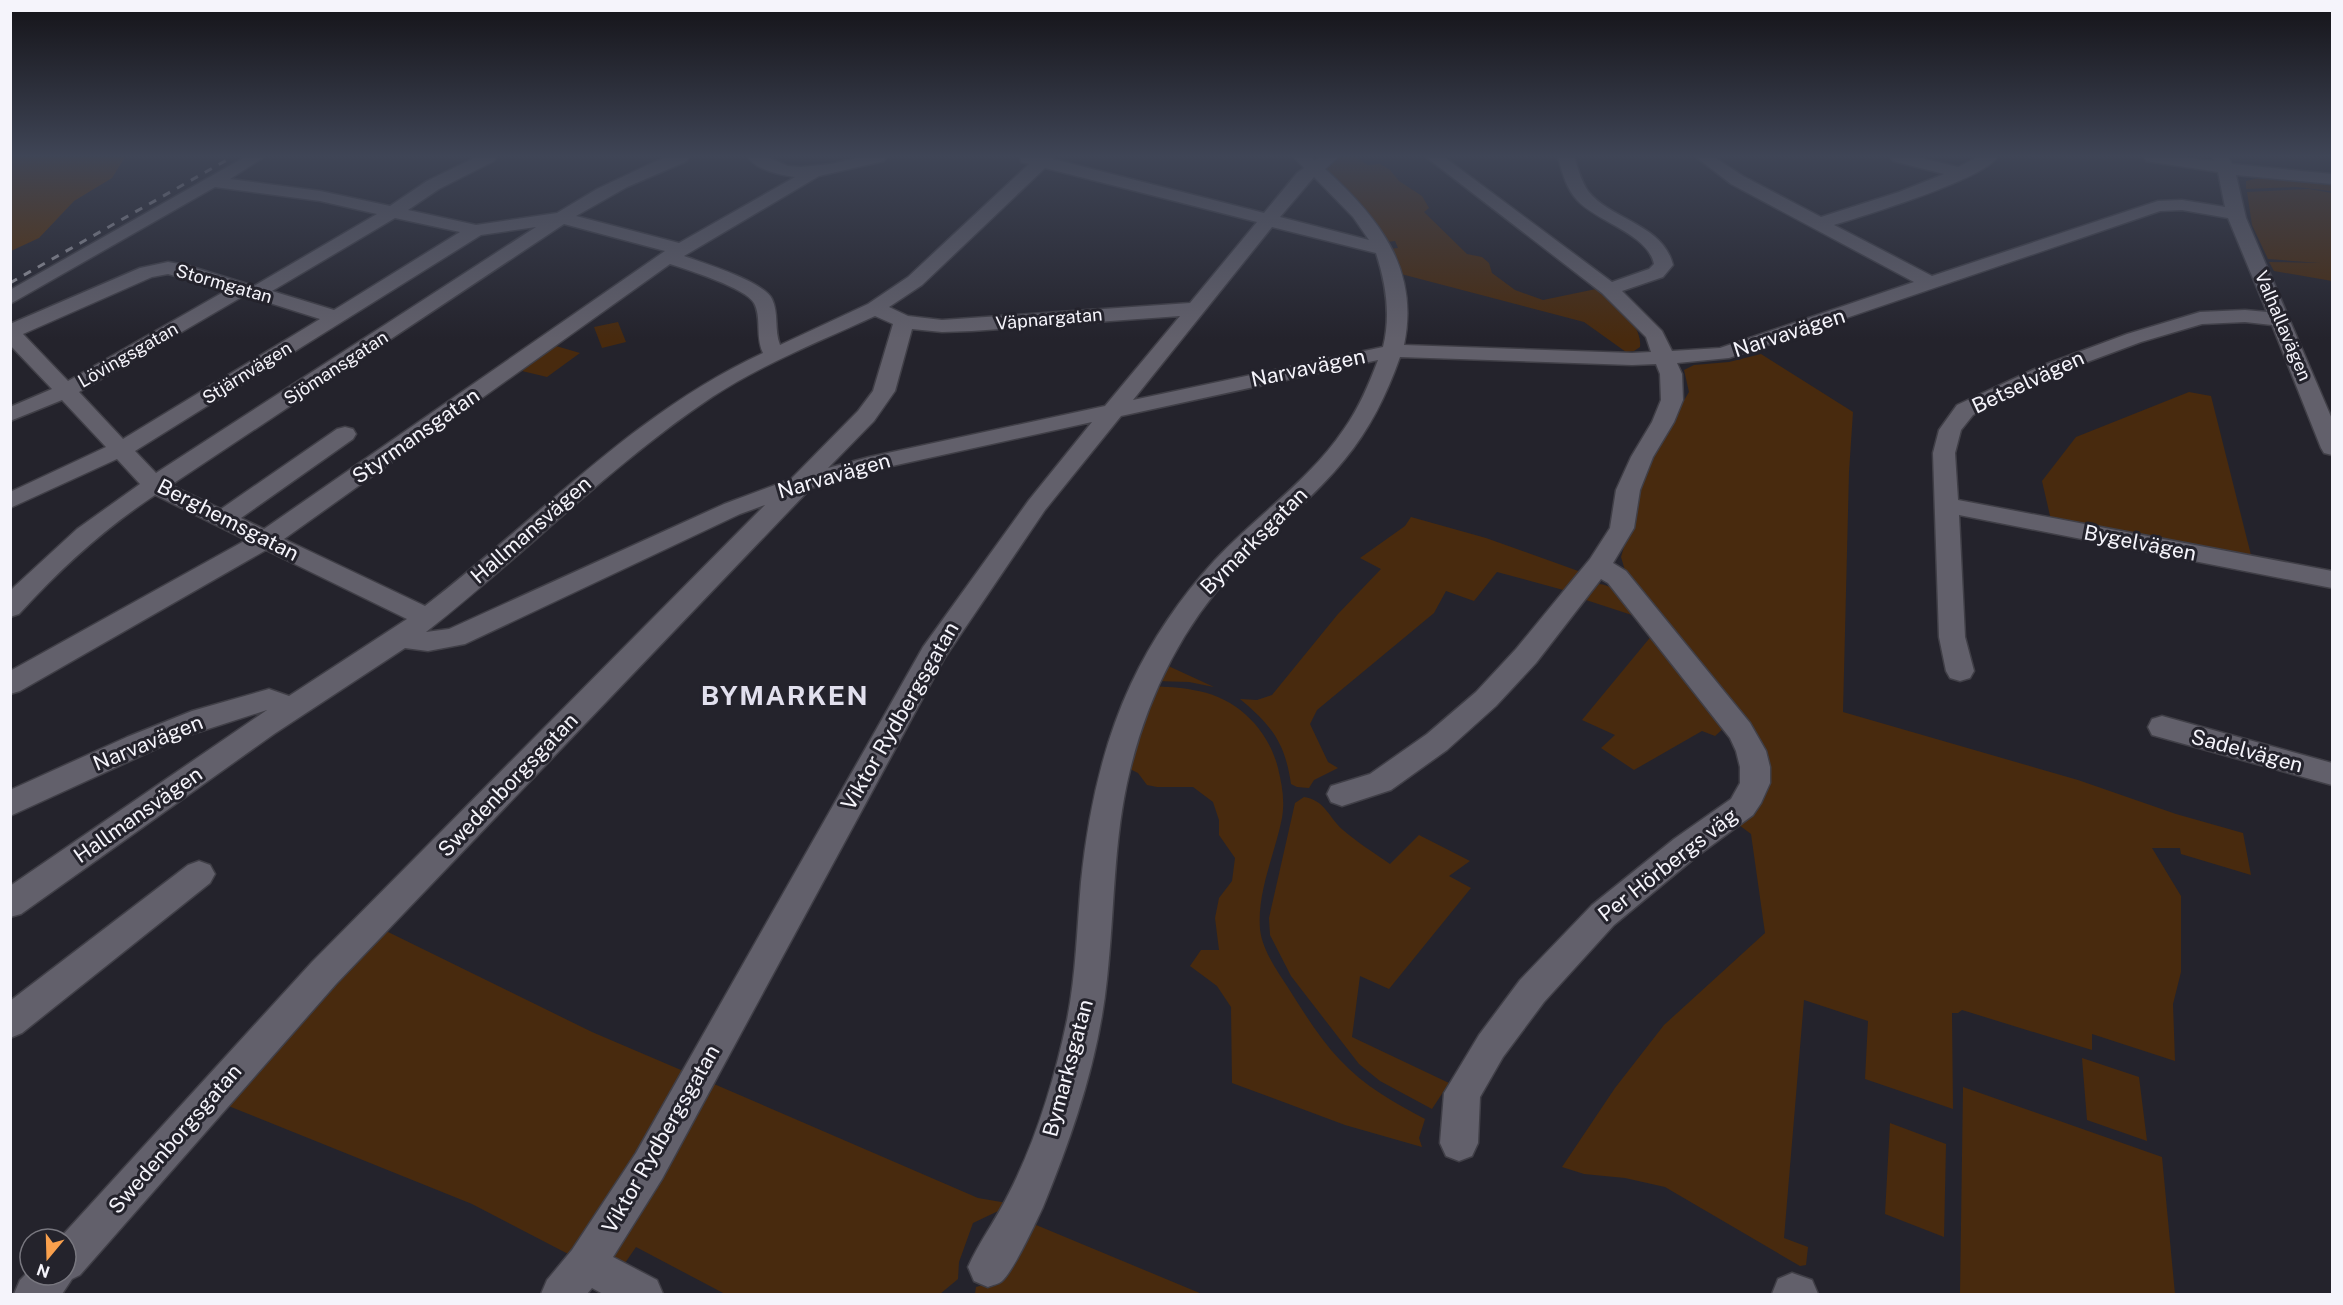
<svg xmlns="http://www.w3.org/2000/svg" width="2343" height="1305" font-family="'Public Sans',sans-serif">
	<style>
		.green { fill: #482a0e }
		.water { fill: #592e00 }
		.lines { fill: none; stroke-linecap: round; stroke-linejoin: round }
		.minor-casing { stroke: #403f47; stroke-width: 3 }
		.minor { fill: #62606b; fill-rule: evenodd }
		.rail { stroke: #9b9aa2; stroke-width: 3; stroke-dasharray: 8 8; stroke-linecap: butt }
		.labels { text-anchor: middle; stroke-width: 6; stroke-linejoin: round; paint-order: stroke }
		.far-street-label { font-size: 18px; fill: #f5f4fb; stroke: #24232c }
		.street-label { font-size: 21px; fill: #f5f4fb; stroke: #24232c }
		.district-label { font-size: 27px; font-weight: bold; letter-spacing: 1.5px; fill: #e2e0ee; stroke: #24232c }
	</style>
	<rect width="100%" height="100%" fill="#24232c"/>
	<g class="green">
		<path d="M 1335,157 L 1355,157 L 1368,165 L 1380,164 L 1390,170 L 1399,181 L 1422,196 L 1429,208 L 1424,212 L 1467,254 L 1482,257 L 1489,263 L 1492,273 L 1515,290 L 1543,300 L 1596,289 C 1612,302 1643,323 1640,347 L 1634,351 L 1626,352 L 1584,322 L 1401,274 L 1389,249 L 1398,248 L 1395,241 L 1386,242 L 1323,169 Z"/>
		<polygon points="2259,178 2332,185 2332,191 2296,187 2246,189 2246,181"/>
		<polygon points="2309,189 2332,193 2332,281 2274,271 2269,262 2320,263 2268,259 2252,225 2247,192"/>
		<polygon points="618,322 626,342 602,348 594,327"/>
		<polygon points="556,346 580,353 547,377 522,371"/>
		<path d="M 1761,354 L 1853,412 L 1849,472 L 1843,712 L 2078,780 L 2176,814 L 2243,833 L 2251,875 L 2181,854 L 2180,848 L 2152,848 L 2181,896 L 2181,972 L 2173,1004 L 2175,1061 L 2092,1034 L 2092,1050 L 1962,1010 L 1958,1013 L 1952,1013 L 1953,1109 L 1865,1079 L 1868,1021 L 1804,1000 L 1784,1238 L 1808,1247 L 1806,1265 L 1800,1266 L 1665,1187 L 1625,1178 L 1584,1174 L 1562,1167 L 1615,1088 L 1664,1025 L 1765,933 L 1751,834 L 1739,825 C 1774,798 1777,774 1757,734 L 1626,574 L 1621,557 L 1644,478 L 1664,434 L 1689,392 L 1684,370 L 1694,365 L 1729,362 Z"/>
		<polygon points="2189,392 2211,396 2252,559 2051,520 2042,481 2076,437"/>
		<path d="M 1411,517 L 1486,538 L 1581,572 L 1567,591 L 1497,572 L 1474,601 L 1446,591 L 1434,613 L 1317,710 L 1310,724 L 1328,762 L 1338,768 L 1314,780 L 1309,788 L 1297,787 L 1291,784 C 1285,742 1271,725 1240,699 L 1257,700 L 1272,695 L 1338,614 L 1381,569 L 1360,558 L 1405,526 Z"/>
		<path d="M 1599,584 C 1619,586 1629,604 1641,618 L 1586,600 Z"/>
		<polygon points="1653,634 1726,726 1715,736 1702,731 1634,770 1601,748 1615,735 1582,720"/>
		<polygon points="1164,664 1214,687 1189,682 1156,681"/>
		<path d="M 1153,686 C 1166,687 1180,687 1193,690 C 1235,696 1268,728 1278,768 C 1282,785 1285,800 1282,818 C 1275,854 1257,891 1260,929 C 1262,949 1276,969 1287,986 C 1303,1011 1319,1038 1340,1060 C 1364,1086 1395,1103 1425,1119 L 1419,1138 L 1422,1147 L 1345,1125 L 1232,1083 L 1231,1007 L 1217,986 L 1190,966 L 1201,950 L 1219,950 L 1215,918 L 1219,898 L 1232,881 L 1235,858 L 1219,835 L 1219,820 L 1213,802 L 1193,787 L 1157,787 L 1147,785 L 1138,773 L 1124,766 Z"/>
		<path d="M 1304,797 C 1325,800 1329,818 1343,830 C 1357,842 1374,853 1390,864 L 1419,835 L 1470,861 L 1449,876 L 1471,888 L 1389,989 L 1360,976 L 1352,1037 L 1449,1083 L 1432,1109 L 1380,1081 L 1359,1064 L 1291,976 L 1270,935 L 1269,918 L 1295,803 Z"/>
		<polygon points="382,929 592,1032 688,1073 574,1257 472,1204 221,1103"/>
		<polygon points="2082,1058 2139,1077 2147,1141 2087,1120"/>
		<polygon points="707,1081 978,1198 1013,1204 973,1223 959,1262 958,1279 940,1294 725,1294 636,1247 621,1269 613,1262 612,1243"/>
		<polygon points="1963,1087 2162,1157 2175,1294 1960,1294"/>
		<polygon points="1890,1123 1946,1144 1944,1237 1885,1214"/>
		<polygon points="1029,1222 1202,1294 975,1294 976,1287 990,1283"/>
	</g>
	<polygon class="water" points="10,157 125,157 112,178 74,201 39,238 11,251"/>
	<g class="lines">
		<defs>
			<g id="minor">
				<path d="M 245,157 L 264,157 L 230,179 L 320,191 L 390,206 L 427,181 L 476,157 L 496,157 L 494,161 L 439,189 L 408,210 L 476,225 L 557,213 L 597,189 L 654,162 L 667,157 L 689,157 L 687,161 L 627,187 L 576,216 L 679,243 L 795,177 C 780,175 756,170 748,157 L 767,157 L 788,166 L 801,167 L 831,164 L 861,157 L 886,157 L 884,161 L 819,176 L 684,256 C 703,263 763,281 772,299 C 779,313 774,330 780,345 L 868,304 L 908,277 L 1029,164 L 1021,162 L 1020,157 L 1054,157 L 1053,159 L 1264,213 L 1297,173 L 1304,168 L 1294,157 L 1311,157 L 1315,160 L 1320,157 L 1338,157 L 1325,169 C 1378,217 1420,269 1404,345 L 1632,353 L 1651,352 L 1646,337 L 1602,293 L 1426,157 L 1444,157 L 1612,282 L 1649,269 L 1654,264 C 1648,234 1597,222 1577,200 C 1566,188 1562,172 1558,157 L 1574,157 C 1578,168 1581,181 1588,191 C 1612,221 1663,224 1673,265 L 1663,277 L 1622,291 L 1662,331 L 1672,351 L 1720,348 L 1914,282 L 1731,184 L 1696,157 L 1714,157 L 1743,176 L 1821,217 L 1899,192 L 1944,174 L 1893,161 L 1891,157 L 1917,157 L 1958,167 L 1978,157 L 1997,157 C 1985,179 1863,216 1834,225 L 1932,276 L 2158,201 L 2182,200 L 2225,207 L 2218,172 L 2152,162 L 2146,161 L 2144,157 L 2182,157 L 2214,161 L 2212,157 L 2228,157 L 2232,164 L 2332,174 L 2332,184 L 2236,175 L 2246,218 L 2332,419 L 2332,455 L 2324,453 L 2321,448 L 2272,325 L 2245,322 L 2202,324 L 2141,342 L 2055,374 L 1973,415 L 1961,430 L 1955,453 L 1958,500 L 2332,571 L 2332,588 L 1959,515 L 1965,637 L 1974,671 L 1970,678 L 1960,681 L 1950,678 L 1946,671 L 1939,637 L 1933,453 L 1939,430 L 1957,405 L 2041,366 L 2127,334 L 2200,312 L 2245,310 L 2267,312 L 2228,218 L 2182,210 L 2160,211 L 1729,358 L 1677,363 L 1682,374 L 1683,400 L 1674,422 L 1653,457 L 1640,490 L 1634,528 L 1613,563 L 1626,571 L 1750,723 L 1766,751 L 1770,767 L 1770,783 L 1761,803 L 1753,815 L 1696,857 L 1614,925 L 1544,1002 L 1503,1057 L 1480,1097 L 1478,1143 L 1472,1156 L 1459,1161 L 1446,1156 L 1440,1143 L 1444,1093 L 1479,1035 L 1520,980 L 1592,905 L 1674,839 L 1731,799 L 1740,783 L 1740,767 L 1736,751 L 1730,738 L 1608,583 L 1601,579 L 1536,663 L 1496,706 L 1447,750 L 1391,790 L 1342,806 L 1331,802 L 1327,794 L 1331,786 L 1370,774 L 1427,734 L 1476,692 L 1516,649 L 1590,559 L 1610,528 L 1616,490 L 1631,457 L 1652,422 L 1661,400 L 1660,374 L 1656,364 L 1632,365 L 1400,357 C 1387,394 1370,429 1345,459 C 1312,500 1269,532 1234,571 C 1182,627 1148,696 1130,770 C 1113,839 1115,909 1107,979 C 1099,1058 1073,1134 1043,1207 C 1036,1222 1014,1270 1002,1281 C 999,1284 992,1285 988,1287 L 974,1281 L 968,1267 C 979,1242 996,1220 1008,1195 C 1035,1143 1055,1078 1067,1020 C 1076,975 1077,928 1081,882 C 1088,814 1102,746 1131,684 C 1152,639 1181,597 1214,561 C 1256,516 1310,480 1344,429 C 1359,408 1369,384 1378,360 L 1121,416 L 1045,510 L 944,659 L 662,1179 L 613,1257 L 657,1280 L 663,1294 L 603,1294 L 592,1288 L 587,1294 L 541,1294 L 547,1280 L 572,1250 L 636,1153 L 923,647 L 1029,500 L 1092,422 L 874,470 L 811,488 L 336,984 L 80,1275 L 72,1279 L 62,1294 L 14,1294 L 20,1280 L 30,1270 L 30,1275 L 66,1275 L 66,1239 L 59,1239 L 312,962 L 765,505 L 740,514 L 465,644 L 428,651 L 405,648 L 274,734 L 21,914 L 10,917 L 10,886 L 267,710 L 180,738 L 10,816 L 10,790 L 127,737 L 192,711 L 269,689 L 289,696 L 407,619 L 266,550 L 20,691 L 10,694 L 10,671 L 246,540 L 155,495 C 104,529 60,569 19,614 L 10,617 L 10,591 L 15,586 L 77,529 L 140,484 L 117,459 L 10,508 L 10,492 L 106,447 L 62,400 L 10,421 L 10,407 L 52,389 L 10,345 L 10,324 L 140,268 L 168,262 L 186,265 L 254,286 L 377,214 L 320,201 L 215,187 L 10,304 L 10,290 ZM 1045,168 L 1257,222 L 1190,303 L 942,320 L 908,316 L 889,307 L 922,285 ZM 1314,177 L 1353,217 L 1369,240 L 1280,217 ZM 395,218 L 460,232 L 334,310 L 272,291 ZM 564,224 L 665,251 L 264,529 L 241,518 L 353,439 L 356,434 L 353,429 L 345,427 L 337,429 L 221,509 L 171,485 ZM 536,227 L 156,473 L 135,451 L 481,235 ZM 1272,227 L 1376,253 C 1386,284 1391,315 1383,347 L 1133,400 ZM 670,264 C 688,270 746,288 754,303 C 762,318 755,336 763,353 C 633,413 537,520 425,606 L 284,539 ZM 168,274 L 227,290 L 68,381 L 23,334 L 152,277 ZM 245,295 L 320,319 L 123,439 L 79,392 ZM 875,316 L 893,324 L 873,391 L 858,411 L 791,479 L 724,504 L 449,629 L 426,632 C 523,556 609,466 712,397 C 762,364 821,341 875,316 ZM 1180,316 L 1105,406 L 869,457 L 828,468 L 874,421 L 895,391 L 912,329 L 942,332 L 972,331 Z"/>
				<polygon points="2162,716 2332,763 2332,785 2152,735 2148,727 2152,719"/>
				<polygon points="199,861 210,865 215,874 210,883 22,1033 10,1038 10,1001 188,865"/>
				<polygon points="1792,1273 1812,1280 1818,1294 1772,1294 1778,1279"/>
			</g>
		</defs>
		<use href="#minor" class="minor-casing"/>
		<use href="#minor" class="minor"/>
		<polyline class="rail" points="10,283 232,157"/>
	</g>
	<linearGradient id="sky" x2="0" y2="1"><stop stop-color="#141318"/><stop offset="0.46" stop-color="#3f4556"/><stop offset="1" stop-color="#3f4556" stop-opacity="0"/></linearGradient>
	<rect width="2343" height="339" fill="url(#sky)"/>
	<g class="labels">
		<g class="far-street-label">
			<text transform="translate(224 284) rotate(16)" y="6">Stormgatan</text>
			<text transform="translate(1049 319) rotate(-5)" y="6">Väpnargatan</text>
			<text transform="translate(2283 326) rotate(67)" y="6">Valhallavägen</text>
			<text transform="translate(128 355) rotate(-30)" y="6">Lövingsgatan</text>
			<text transform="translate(336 368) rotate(-33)" y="6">Sjömansgatan</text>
			<text transform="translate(247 373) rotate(-32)" y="6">Stjärnvägen</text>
		</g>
		<g class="street-label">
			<text transform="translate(1789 333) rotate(-18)" y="7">Narvavägen</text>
			<text transform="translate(1308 368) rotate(-12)" y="7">Narvavägen</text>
			<text transform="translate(2028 382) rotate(-25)" y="7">Betselvägen</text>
			<text transform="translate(416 436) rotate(-35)" y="7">Styrmansgatan</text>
			<text transform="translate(834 476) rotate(-16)" y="7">Narvavägen</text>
			<text transform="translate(228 520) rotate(27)" y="7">Berghemsgatan</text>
			<text transform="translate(531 530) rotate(-41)" y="7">Hallmansvägen</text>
			<text transform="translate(1254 541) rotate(-45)" y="7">Bymarksgatan</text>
			<text transform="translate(2140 543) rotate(11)" y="7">Bygelvägen</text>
			<text transform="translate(900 716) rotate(-60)" y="7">Viktor Rydbergsgatan</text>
			<text transform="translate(148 743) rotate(-22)" y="7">Narvavägen</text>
			<text transform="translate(2247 751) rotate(15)" y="7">Sadelvägen</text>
			<text transform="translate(508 785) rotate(-46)" y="7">Swedenborgsgatan</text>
			<text transform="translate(138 815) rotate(-35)" y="7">Hallmansvägen</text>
			<text transform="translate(1668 865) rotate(-38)" y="7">Per Hörbergs väg</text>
			<text transform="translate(1068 1068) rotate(-75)" y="7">Bymarksgatan</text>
			<text transform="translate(175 1139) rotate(-49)" y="7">Swedenborgsgatan</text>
			<text transform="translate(661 1139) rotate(-60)" y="7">Viktor Rydbergsgatan</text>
		</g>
		<g class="district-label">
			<text x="785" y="705">BYMARKEN</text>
		</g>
	</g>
	<rect width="2343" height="1305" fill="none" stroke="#f5f4fb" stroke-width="24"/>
	<g transform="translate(48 1257) rotate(199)"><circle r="28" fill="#24232c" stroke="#78777f" stroke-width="1.5"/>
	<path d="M0-4.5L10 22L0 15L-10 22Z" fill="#f9a04d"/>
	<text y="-9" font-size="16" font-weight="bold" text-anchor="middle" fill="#f5f4fb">N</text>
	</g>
</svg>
